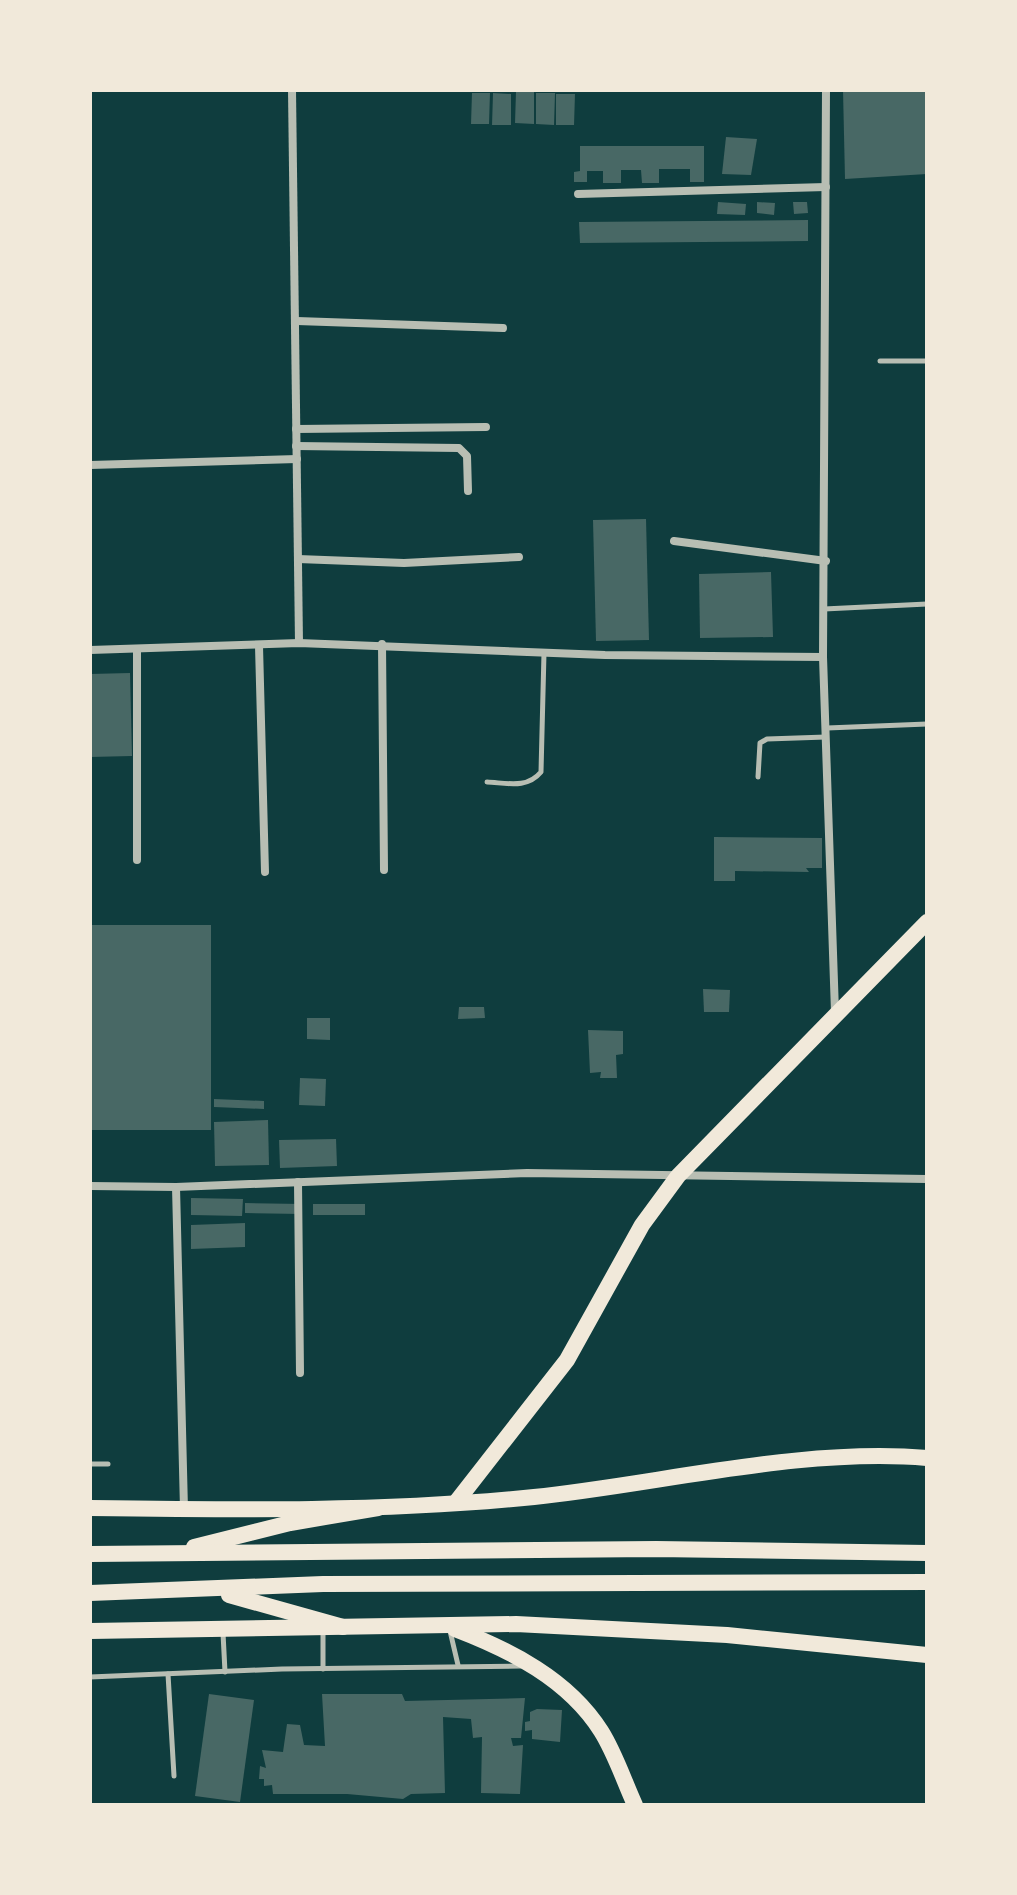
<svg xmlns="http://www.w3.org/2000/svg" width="1017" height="1895" font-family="Manrope,sans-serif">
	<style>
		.building { fill: #486865 }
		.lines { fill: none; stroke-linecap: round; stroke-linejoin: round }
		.service { stroke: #b8beb3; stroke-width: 5 }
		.minor { stroke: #b8beb3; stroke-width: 8 }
		.primary { stroke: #f1e9da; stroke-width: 16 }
		.trunk { stroke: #f1e9da; stroke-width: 16 }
	</style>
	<rect width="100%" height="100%" fill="#0f3d3e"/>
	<g class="building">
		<polygon points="843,90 927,90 927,174 845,179"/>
		<polygon points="516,92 534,92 534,124 515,123"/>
		<polygon points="472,93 490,93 489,124 471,124"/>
		<polygon points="493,93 511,94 511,125 492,125"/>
		<polygon points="536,93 555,93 554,125 536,124"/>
		<polygon points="556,94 575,94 574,125 556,125"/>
		<polygon points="726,137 757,139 751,175 722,174"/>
		<polygon points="580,146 704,146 704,182 690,182 690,169 659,169 659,183 642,183 641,170 621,170 621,183 603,183 603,171 587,171 587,182 574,182 574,172 580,171"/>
		<polygon points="718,202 746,204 745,215 717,214"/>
		<polygon points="757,202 775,203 774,215 757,213"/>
		<polygon points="793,202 807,202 808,213 794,214"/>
		<polygon points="808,220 808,241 580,243 579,222"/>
		<polygon points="646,519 649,640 596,641 593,520"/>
		<polygon points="771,572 773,637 700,638 699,574"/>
		<polygon points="130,673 132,756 90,757 90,674"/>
		<polygon points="714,837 822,838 822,868 806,868 809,872 735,871 735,881 714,881"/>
		<rect x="90" y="925" width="121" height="205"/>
		<polygon points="703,989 730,990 729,1012 704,1012"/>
		<polygon points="459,1007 484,1007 485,1018 458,1019"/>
		<polygon points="307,1018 330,1018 330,1040 307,1039"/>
		<polygon points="588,1030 623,1031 623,1054 616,1055 617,1078 600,1078 601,1072 590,1073"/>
		<polygon points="300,1078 326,1079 325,1106 299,1105"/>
		<polygon points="214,1099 264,1101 264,1109 214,1107"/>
		<polygon points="268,1120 269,1165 215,1166 214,1122"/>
		<polygon points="336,1139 337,1166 280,1168 279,1140"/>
		<polygon points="191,1198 243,1199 242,1216 191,1215"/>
		<polygon points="245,1203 302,1204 302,1214 245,1213"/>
		<rect x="313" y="1204" width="52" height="11"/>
		<polygon points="245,1223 245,1247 191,1249 191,1225"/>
		<polygon points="209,1694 254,1700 240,1802 195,1796"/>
		<polygon points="322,1694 402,1694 405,1701 525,1698 521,1738 511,1738 513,1746 523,1745 520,1794 481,1793 482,1737 473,1738 471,1719 443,1717 445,1793 411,1794 403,1799 347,1794 273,1794 272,1785 264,1786 264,1779 259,1779 260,1766 266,1768 262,1750 283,1752 287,1724 300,1725 304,1745 325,1746"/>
		<polygon points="537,1709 562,1710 560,1742 532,1739 532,1730 525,1731 525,1722 530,1721 530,1712"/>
	</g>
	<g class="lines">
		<g class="service">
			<polyline points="880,361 927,361"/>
			<polyline points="824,609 927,604"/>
			<polyline points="827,728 927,724"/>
			<polyline points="758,777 760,743 767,739 826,737"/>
			<path d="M 487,782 C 507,783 527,789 541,772 L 544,653"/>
			<polyline points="90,1464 108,1464"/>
			<polyline points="323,1630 323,1669"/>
			<polyline points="450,1631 458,1665"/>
			<polyline points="223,1633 225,1672"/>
			<polyline points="168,1674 174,1776"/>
			<polyline points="90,1677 282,1669 521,1666"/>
		</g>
		<g class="minor">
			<polyline points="292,90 299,643"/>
			<polyline points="826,90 823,657 835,1012"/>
			<polyline points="578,194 826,187"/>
			<polyline points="297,321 503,328"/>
			<polyline points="296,429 486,427"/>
			<polyline points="296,446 459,448 467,456 468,491"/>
			<polyline points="90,465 297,459"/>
			<polyline points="674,541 826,561"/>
			<polyline points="298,559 404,563 519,557"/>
			<polyline points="382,644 384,870"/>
			<polyline points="259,646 265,872"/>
			<polyline points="90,650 299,643 605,655 823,657"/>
			<polyline points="137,860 137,649"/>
			<polyline points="298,1182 300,1373"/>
			<polyline points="90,1186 176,1187 527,1173 927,1179"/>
			<polyline points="176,1187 184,1509"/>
		</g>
		<g class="primary">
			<polyline points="457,1501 567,1360 642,1225 678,1176 927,922"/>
			<path d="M 90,1508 C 238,1510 387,1512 534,1497 C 659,1484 803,1447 927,1458"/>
			<path d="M 455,1629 C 510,1650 568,1679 601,1731 C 615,1753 624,1781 635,1805"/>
			<polyline points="90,1631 516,1624 727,1635 927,1655"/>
		</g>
		<g class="trunk">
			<polyline points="194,1547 290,1523 378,1508"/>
			<polyline points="90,1554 656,1549 927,1553"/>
			<polyline points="90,1593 323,1584 927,1582"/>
			<polyline points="229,1595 343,1627"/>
		</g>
	</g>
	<rect width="1017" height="1895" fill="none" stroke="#f1e9da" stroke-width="184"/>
</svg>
